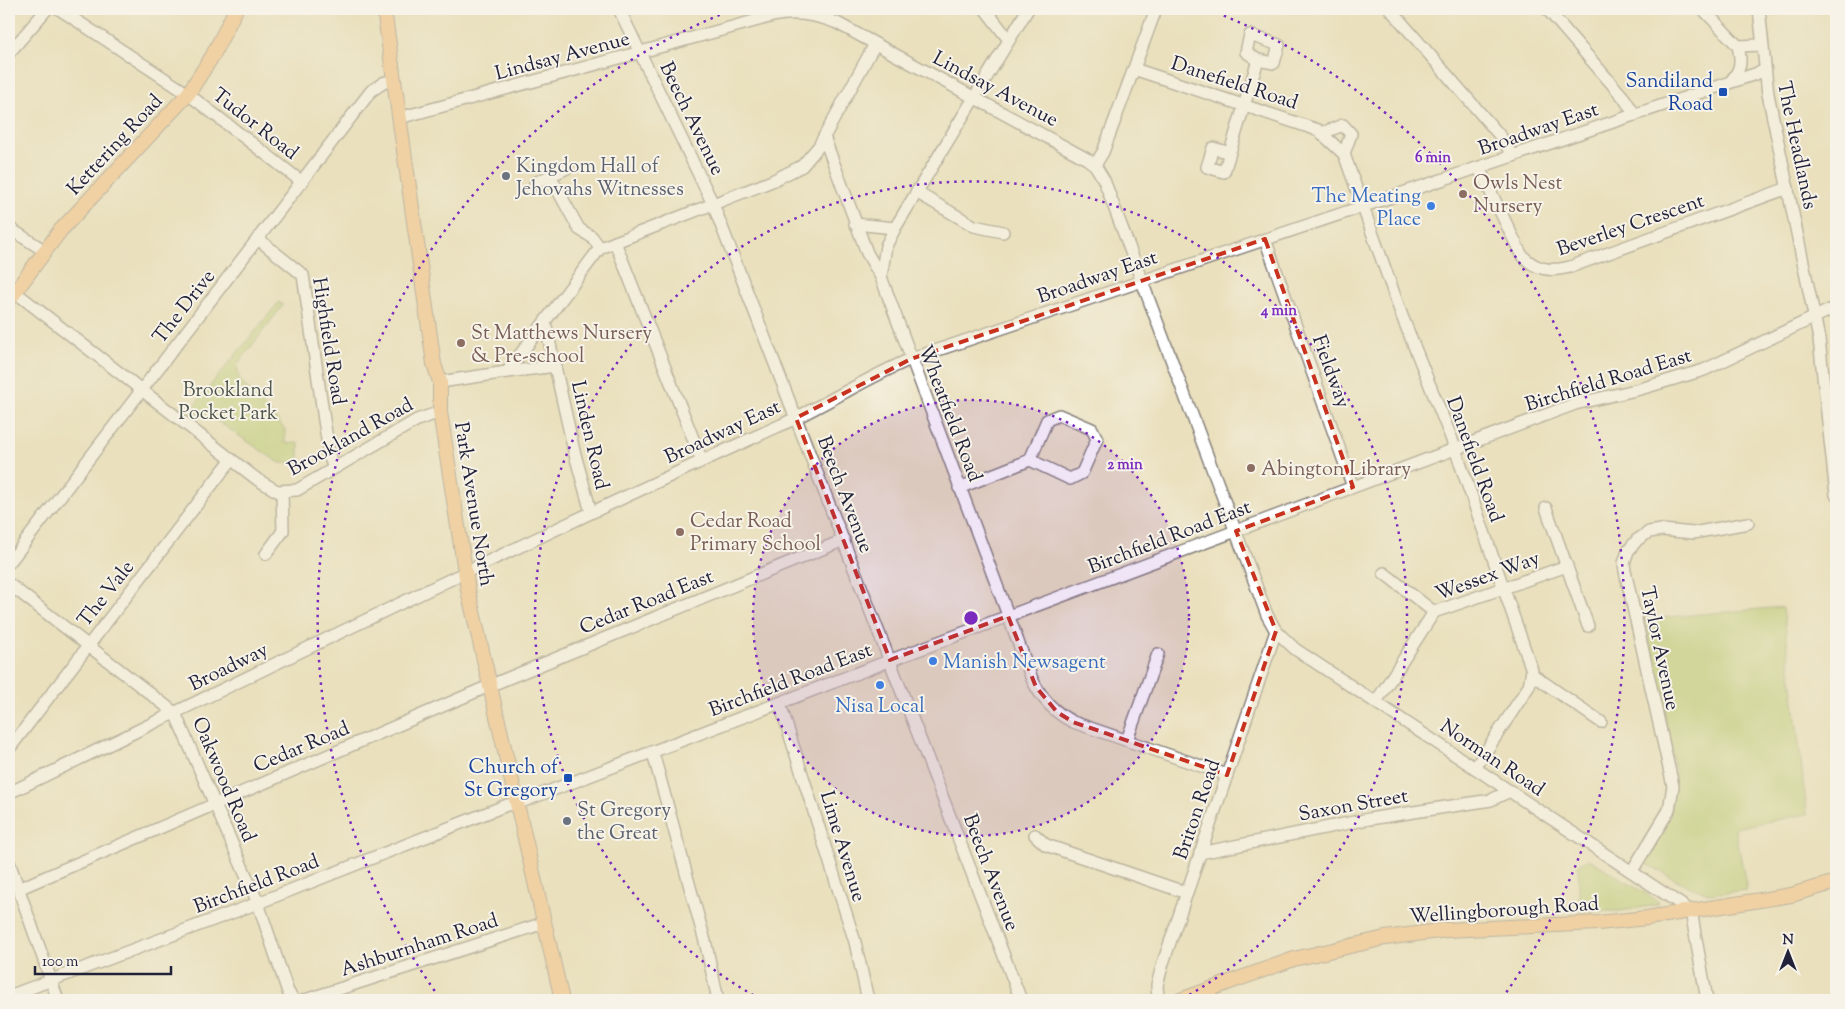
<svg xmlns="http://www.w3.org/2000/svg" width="1845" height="1009" font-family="'Sorts Mill Goudy',serif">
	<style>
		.green { fill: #b5cb70; stroke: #6c7656 }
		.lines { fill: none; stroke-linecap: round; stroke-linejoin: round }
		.minor-casing { stroke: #86817c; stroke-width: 14 }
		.major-casing { stroke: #86817c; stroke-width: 16 }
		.minor { stroke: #fff; stroke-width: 11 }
		.major { stroke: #f6be86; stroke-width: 14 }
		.marked { fill: none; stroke: #c8321e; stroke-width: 4; stroke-dasharray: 10 6; stroke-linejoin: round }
		.ring { fill: none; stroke: #7b2cbf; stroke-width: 2.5; stroke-dasharray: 2.5 5 }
		.transit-dot { fill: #1a4fb4; stroke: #f7f3e8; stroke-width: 2 }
		.worship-dot { fill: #6b7280; stroke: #f7f3e8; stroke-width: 2 }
		.education-dot { fill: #8d6e63; stroke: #f7f3e8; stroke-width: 2 }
		.shop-dot { fill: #3f7fe0; stroke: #f7f3e8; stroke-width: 2 }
		.labels { text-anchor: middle; stroke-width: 4; stroke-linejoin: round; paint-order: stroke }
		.street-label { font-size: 20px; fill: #22223b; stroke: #f7f3e8 }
		.transit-label { font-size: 20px; fill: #164399; stroke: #f7f3e8; text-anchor: end }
		.worship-label { font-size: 20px; fill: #5b616d; stroke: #f7f3e8; text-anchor: start }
		.education-label { font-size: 20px; fill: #785e54; stroke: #f7f3e8; text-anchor: start }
		.shop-label { font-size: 20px; fill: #366cbe; stroke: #f7f3e8; text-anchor: end }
		.park-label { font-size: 20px; fill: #4e554b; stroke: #f7f3e8 }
		.centre { fill: #7b2cbf; stroke: #f7f3e8; stroke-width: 2.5 }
		.ring-label { font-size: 15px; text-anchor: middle; font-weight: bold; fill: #7b2cbf; stroke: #f7f3e8; stroke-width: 4; stroke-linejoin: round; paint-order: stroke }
	</style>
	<rect width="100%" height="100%" fill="#f7f3e8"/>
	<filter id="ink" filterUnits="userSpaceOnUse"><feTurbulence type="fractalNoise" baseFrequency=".02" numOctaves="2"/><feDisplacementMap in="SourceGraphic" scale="10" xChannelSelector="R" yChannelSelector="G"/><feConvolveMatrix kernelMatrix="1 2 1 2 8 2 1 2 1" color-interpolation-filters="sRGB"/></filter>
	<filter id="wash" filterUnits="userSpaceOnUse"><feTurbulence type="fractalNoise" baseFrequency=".0096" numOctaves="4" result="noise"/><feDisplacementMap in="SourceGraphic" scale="20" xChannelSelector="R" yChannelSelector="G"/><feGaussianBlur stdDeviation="1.12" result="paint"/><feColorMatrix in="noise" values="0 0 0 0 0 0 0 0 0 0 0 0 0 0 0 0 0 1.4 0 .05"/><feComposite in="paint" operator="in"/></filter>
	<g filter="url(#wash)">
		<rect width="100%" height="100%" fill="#eae0bd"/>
		<g class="green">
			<polygon points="279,302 283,305 237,365 239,379 285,429 285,443 299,443 299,463 280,463 275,460 201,410 188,424 182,420"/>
			<polygon points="1783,607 1807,814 1735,828 1747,890 1710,894 1690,887 1645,863 1670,816 1675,771 1645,619"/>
			<polygon points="1589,859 1658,901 1657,905 1621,911 1580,911 1578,865"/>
		</g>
	</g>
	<g filter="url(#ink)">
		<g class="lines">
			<defs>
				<g id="minor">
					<polyline points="59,9 188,94 302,182"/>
					<polyline points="619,9 713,204 1021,1000"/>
					<polyline points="985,9 1009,40"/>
					<polyline points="1390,9 1501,137 1513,156"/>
					<polyline points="1547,9 1624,98 1635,115"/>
					<polyline points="1703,9 1738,46 1761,45"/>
					<polyline points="1759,9 1768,94 1819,339 1836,495"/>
					<polyline points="9,53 47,9"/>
					<polyline points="1134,69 1318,130 1344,154 1402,316 1452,440 1532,670 1529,686 1475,768"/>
					<path d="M 1730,82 C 1741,70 1742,62 1738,46"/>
					<path d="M 399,118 L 773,16 C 795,11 817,15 837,23 L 1087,159 L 1095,165 L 1104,180 L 1267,615 L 1276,631 L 1295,649 L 1691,911 L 1707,1000"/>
					<polyline points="1322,133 1343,125 1351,134 1344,154"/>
					<path d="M 824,137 L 867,253 L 881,277 L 1032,679 C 1041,698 1053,712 1073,722 L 1227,775"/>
					<polyline points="1230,153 1213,148 1207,167 1224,172 1258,60 1246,52 1250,35 1279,45 1274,63 1258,60"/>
					<polyline points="1095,165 1103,152 1156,9"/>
					<path d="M 1479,168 L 1521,254 C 1535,270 1550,272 1570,267 L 1788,188"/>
					<polyline points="550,176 579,229 592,237 600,248"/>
					<polyline points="535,183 567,168"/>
					<polyline points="916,192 974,226 1003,232"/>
					<polyline points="855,224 895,228"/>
					<polyline points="9,228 45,251"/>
					<polyline points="258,239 303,275 324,420 330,458 334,468"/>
					<polyline points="1265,239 1353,487"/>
					<polyline points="615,242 702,461"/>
					<polyline points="881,277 886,246 895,228 1028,9"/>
					<polyline points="15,292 258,480 277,491 297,490 417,420 440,412"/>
					<polyline points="545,322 574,451 591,512"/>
					<polyline points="507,372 556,366"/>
					<polyline points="440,382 507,372 600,248 772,181 802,166 819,146 875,44"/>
					<polyline points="959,488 1030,460 1047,420 1059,415 1092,429 1097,439 1082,473 1070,479 1030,460"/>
					<polyline points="1546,508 1588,626"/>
					<polyline points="266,554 283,531 282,492"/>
					<polyline points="9,563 371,91 383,83 393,80"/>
					<polyline points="1384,573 1434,612"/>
					<polyline points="9,584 175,713 258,903 288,992 294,1000"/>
					<polyline points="1533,675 1601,722"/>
					<polyline points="1376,702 1434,612 1567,566"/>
					<polyline points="780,704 855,942 868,1000"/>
					<polyline points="1127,740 1158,654"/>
					<polyline points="9,749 231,460"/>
					<polyline points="653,753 706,945 718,1000"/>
					<path d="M 9,793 C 265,669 521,543 781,425 C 825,405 866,378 911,359 L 1764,71"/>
					<polyline points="1035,835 1046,845 1187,893"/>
					<polyline points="1200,853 1369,819 1491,800 1510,791"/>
					<polyline points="9,862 58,1000"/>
					<polyline points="1632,871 1669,810 1673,786 1625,571 1624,563 1628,551 1637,540 1649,532 1662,530 1693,533 1748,523"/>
					<polyline points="18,889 489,686 844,540"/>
					<polyline points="9,996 258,903 507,805 516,804 907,654 1575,404 1640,389 1704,370 1836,307"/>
					<polyline points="305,1000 544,923"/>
					<polyline points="1158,1000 1157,985 1163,963 1276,631"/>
				</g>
				<g id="major">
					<polyline points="384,9 434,364 440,382 440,412 468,590 562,1000"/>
					<polyline points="9,300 60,231 188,94 213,55 236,9"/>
					<polyline points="1180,1000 1294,959 1385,938 1446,930 1598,923 1647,918 1791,895 1836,882"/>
				</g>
			</defs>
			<use href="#minor" class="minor-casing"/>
			<use href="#major" class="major-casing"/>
			<use href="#minor" class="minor"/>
			<use href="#major" class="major"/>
		</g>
	</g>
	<path d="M0 0H1845V1009H0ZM 1265,239 L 1353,487 L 1236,531 L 1276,631 L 1227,775 L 1073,722 L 1057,712 L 1036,687 L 1008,616 L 890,660 L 796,418 L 911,359 Z" fill="#eae0bd" fill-opacity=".55" fill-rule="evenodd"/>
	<path class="marked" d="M 1265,239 L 1353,487 L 1236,531 L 1276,631 L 1227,775 L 1073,722 L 1057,712 L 1036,687 L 1008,616 L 890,660 L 796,418 L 911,359 Z"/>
	<circle cx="971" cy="618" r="218" fill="#7b2cbf" fill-opacity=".12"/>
	<g class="ring">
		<circle cx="971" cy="618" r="218"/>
		<path d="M760 999A436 436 0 1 1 1182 999"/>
		<path d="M439 997A653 653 0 0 1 732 10M1210 10A653 653 0 0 1 1503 997"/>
	</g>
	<g class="transit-dot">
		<rect x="1718" y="87" width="10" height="10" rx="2.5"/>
		<rect x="563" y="773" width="10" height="10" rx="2.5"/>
	</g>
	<g class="worship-dot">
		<circle cx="506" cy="176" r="5"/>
		<circle cx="567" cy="821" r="5"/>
	</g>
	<g class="education-dot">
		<circle cx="1463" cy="194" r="5"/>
		<circle cx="461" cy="343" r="5"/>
		<circle cx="1251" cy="468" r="5"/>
		<circle cx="680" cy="532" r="5"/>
	</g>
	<g class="shop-dot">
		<circle cx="1431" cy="206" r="5"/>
		<circle cx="933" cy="661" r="5"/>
		<circle cx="880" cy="685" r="5"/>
	</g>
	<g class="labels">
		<g class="street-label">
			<text transform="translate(562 55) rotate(-15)" y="7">Lindsay Avenue</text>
			<text transform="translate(1235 82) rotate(18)" y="7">Danefield Road</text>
			<text transform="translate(996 88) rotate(28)" y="7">Lindsay Avenue</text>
			<text transform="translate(693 118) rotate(64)" y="7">Beech Avenue</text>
			<text transform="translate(256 123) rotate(38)" y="7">Tudor Road</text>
			<text transform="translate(1538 128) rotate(-19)" y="7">Broadway East</text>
			<text transform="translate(114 144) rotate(-47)" y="7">Kettering Road</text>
			<text transform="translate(1798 145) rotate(78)" y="7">The Headlands</text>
			<text transform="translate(1630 224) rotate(-19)" y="7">Beverley Crescent</text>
			<text transform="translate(1097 276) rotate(-19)" y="7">Broadway East</text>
			<text transform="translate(183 306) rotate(-52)" y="7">The Drive</text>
			<text transform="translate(330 341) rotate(81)" y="7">Highfield Road</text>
			<text transform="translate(1332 371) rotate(70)" y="7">Fieldway</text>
			<text transform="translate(1608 379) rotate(-17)" y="7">Birchfield Road East</text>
			<text transform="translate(951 413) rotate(69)" y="7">Wheatfield Road</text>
			<text transform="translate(722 431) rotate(-25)" y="7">Broadway East</text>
			<text transform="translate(591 435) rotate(77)" y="7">Linden Road</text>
			<text transform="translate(350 436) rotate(-29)" y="7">Brookland Road</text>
			<text transform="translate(1476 459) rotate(70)" y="7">Danefield Road</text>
			<text transform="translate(846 494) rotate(69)" y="7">Beech Avenue</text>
			<text transform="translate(475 504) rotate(81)" y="7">Park Avenue North</text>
			<text transform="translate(1169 536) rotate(-21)" y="7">Birchfield Road East</text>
			<text transform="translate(1487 575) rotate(-20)" y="7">Wessex Way</text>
			<text transform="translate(105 593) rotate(-52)" y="7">The Vale</text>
			<text transform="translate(646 601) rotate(-22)" y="7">Cedar Road East</text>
			<text transform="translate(1661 648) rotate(78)" y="7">Taylor Avenue</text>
			<text transform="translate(228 666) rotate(-26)" y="7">Broadway</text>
			<text transform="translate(790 679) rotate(-21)" y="7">Birchfield Road East</text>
			<text transform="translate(301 746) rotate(-23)" y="7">Cedar Road</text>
			<text transform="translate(1493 757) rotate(34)" y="7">Norman Road</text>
			<text transform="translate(225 779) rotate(67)" y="7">Oakwood Road</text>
			<text transform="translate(1353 804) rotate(-10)" y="7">Saxon Street</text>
			<text transform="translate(1196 809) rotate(-71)" y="7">Briton Road</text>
			<text transform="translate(844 846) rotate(73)" y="7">Lime Avenue</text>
			<text transform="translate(992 872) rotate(69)" y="7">Beech Avenue</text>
			<text transform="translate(256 883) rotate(-21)" y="7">Birchfield Road</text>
			<text transform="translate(1504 909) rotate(-4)" y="7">Wellingborough Road</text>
			<text transform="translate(419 944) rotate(-18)" y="7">Ashburnham Road</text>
		</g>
		<g class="transit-label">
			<text x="1713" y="87">Sandiland<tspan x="1713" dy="23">Road</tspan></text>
			<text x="558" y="773">Church of<tspan x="558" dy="23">St Gregory</tspan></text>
		</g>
		<g class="worship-label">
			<text x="516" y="172">Kingdom Hall of<tspan x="516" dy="23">Jehovahs Witnesses</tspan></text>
			<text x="577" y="816">St Gregory<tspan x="577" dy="23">the Great</tspan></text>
		</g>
		<g class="education-label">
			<text x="1473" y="189">Owls Nest<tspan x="1473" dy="23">Nursery</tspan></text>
			<text x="471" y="339">St Matthews Nursery<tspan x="471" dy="23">&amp; Pre-school</tspan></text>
			<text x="1261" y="475">Abington Library</text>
			<text x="690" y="527">Cedar Road<tspan x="690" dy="23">Primary School</tspan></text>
		</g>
		<g class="shop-label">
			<text x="1421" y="202">The Meating<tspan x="1421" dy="23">Place</tspan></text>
			<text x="943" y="668" text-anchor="start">Manish Newsagent</text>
			<text x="880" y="712" text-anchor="middle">Nisa Local</text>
		</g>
		<g class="park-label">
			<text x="228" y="396">Brookland<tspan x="228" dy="23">Pocket Park</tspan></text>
		</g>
	</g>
	<circle cx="971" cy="618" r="8" class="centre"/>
	<g class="ring-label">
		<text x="1433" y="162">6 min</text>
		<text x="1279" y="315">4 min</text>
		<text x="1125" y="469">2 min</text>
	</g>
	<rect width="1845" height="1009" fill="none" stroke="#f7f3e8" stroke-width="30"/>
	<g transform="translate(1788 952)" stroke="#f7f3e8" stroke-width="4" paint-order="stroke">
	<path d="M0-4L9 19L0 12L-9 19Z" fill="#22223b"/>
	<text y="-8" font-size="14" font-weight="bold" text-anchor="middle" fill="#22223b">N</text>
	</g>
	<path d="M35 966v8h136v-8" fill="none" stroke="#22223b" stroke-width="2.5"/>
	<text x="42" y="966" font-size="15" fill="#22223b" stroke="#f7f3e8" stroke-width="4" paint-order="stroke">100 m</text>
</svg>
